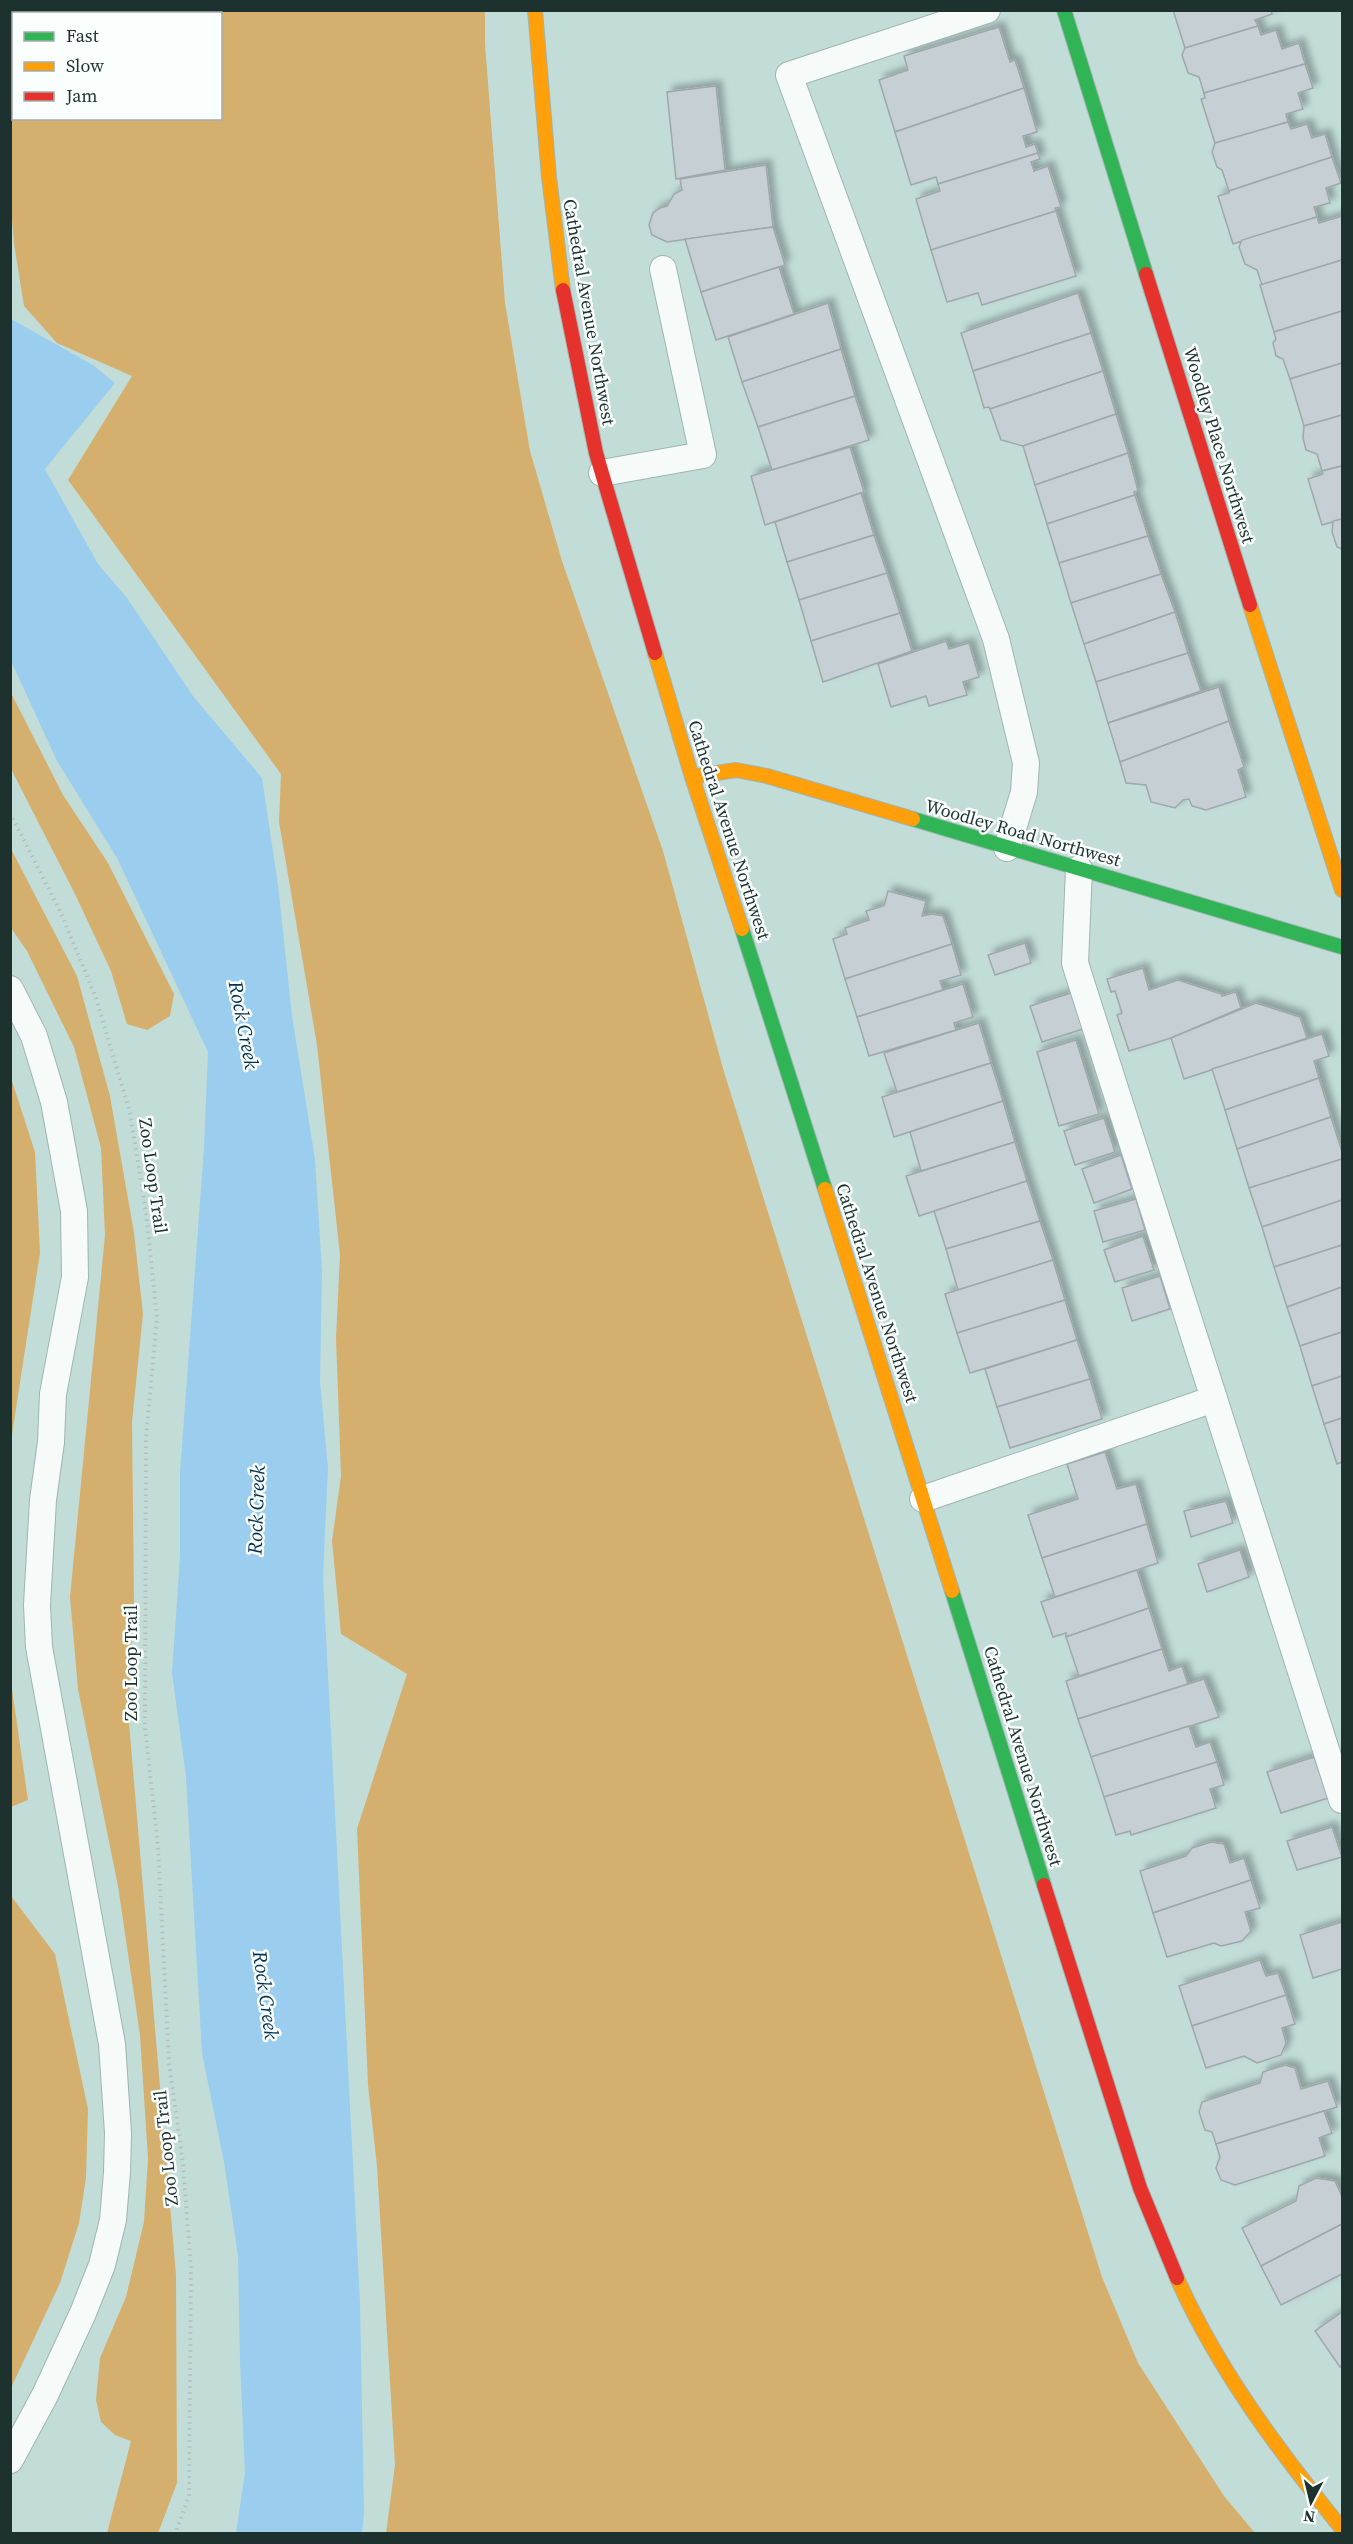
<svg xmlns="http://www.w3.org/2000/svg" width="1353" height="2544" font-family="'Source Serif 4',serif">
	<style>
		.forest { fill: #d5af6e; fill-rule: evenodd }
		.water { fill: #9bcdee }
		.building { fill: #c6cfd4; stroke: #9ea8ac; stroke-width: 1.5; filter: url(#shadow) }
		.lines { fill: none; stroke-linecap: round; stroke-linejoin: round }
		.lane-casing { stroke: #9fb5b1; stroke-width: 28 }
		.fast-casing { stroke: #9fb5b1; stroke-width: 16 }
		.slow-casing { stroke: #9fb5b1; stroke-width: 16 }
		.jam-casing { stroke: #9fb5b1; stroke-width: 16 }
		.path { stroke: #b4bfbd; stroke-width: 4; stroke-dasharray: 1.5 4.5; stroke-linecap: butt }
		.lane { stroke: #f6faf9; stroke-width: 26 }
		.fast { stroke: #30b455; stroke-width: 14 }
		.slow { stroke: #ff9f0a; stroke-width: 14 }
		.jam { stroke: #e5322d; stroke-width: 14 }
		.labels { text-anchor: middle; stroke-width: 5; stroke-linejoin: round; paint-order: stroke }
		.street-label { font-size: 18px; fill: #1d312e; stroke: #fafffe }
		.water-label { font-size: 20px; font-style: italic; fill: #00304f; stroke: #fafffe }
	</style>
	<defs>
		<filter id="shadow"><feDropShadow dx="5.5" dy="-5.5" stdDeviation="3" flood-color="#0004"/></filter>
	</defs>
	<rect width="100%" height="100%" fill="#c2ddd8"/>
	<g class="forest">
		<path d="M 10,11 L 485,11 L 485,44 L 505,303 L 530,451 L 562,561 L 663,851 L 724,1072 L 1102,2277 L 1138,2363 L 1224,2496 L 1255,2533 L 386,2533 L 395,2465 L 377,2166 L 368,2085 L 357,1829 L 407,1674 L 341,1634 L 332,1541 L 341,1476 L 336,1338 L 340,1255 L 317,1045 L 279,822 L 281,774 L 68,480 L 132,376 L 57,343 L 24,306 L 14,244 L 11,206 ZM 14,14 L 220,14 L 220,118 L 14,118 Z"/>
		<polygon points="10,691 63,795 108,863 174,994 170,1016 147,1030 127,1024 111,971 75,894 11,769"/>
		<polygon points="10,847 77,976 110,1096 134,1233 143,1314 132,1422 134,1603 128,1711 176,2275 177,2483 158,2533 107,2533 131,2441 115,2435 101,2422 96,2400 100,2358 126,2297 144,2222 148,2159 140,2035 118,1886 78,1689 70,1597 105,1235 101,1148 74,1047 27,951 11,928"/>
		<polygon points="11,1078 35,1152 40,1253 11,1441"/>
		<polygon points="11,1682 28,1800 11,1807 10,1807"/>
		<polygon points="11,1896 55,1954 88,2109 86,2178 79,2223 60,2283 11,2388"/>
	</g>
	<polygon class="water" points="11,319 93,365 115,383 45,469 98,564 127,598 193,696 262,778 278,885 292,1016 315,1159 322,1271 320,1382 328,1468 323,1577 360,2302 364,2513 362,2533 236,2533 245,2473 240,2361 238,2256 224,2162 202,2053 186,1777 172,1673 180,1556 180,1473 204,1148 208,1052 117,858 57,761 11,661"/>
	<g class="building">
		<polygon points="1173,10 1271,10 1272,14 1255,20 1258,26 1185,48"/>
		<polygon points="1258,26 1261,35 1276,30 1282,49 1299,43 1305,64 1204,93 1199,77 1188,73 1182,55 1185,48"/>
		<polygon points="999,27 1010,62 1015,60 1024,88 895,132 879,80 908,70 904,56"/>
		<polygon points="1305,64 1313,88 1298,93 1303,109 1286,114 1288,122 1215,143 1201,99 1205,98 1204,93"/>
		<polygon points="716,86 725,170 676,179 667,92"/>
		<polygon points="1024,88 1037,132 1023,136 1026,147 1035,144 1038,153 938,184 936,177 911,185 895,132"/>
		<polygon points="1288,122 1291,129 1307,124 1312,138 1325,134 1332,157 1229,191 1222,170 1217,167 1212,152 1215,143"/>
		<polygon points="1038,153 1040,159 1031,162 1034,171 1048,166 1061,207 1055,208 1056,211 931,250 916,199 940,191 938,184"/>
		<polygon points="1332,157 1341,183 1326,188 1330,203 1314,207 1317,217 1233,244 1218,196 1229,193 1229,191"/>
		<polygon points="766,165 773,227 667,242 652,235 649,225 653,213 660,208 667,206 674,194 682,190 680,179"/>
		<polygon points="1056,211 1076,276 982,305 978,293 947,302 931,250"/>
		<polygon points="1342,216 1342,260 1262,285 1257,270 1245,264 1239,247 1242,240 1317,217 1319,223"/>
		<polygon points="773,227 785,265 701,292 685,239"/>
		<polygon points="1342,260 1342,311 1274,332 1260,285"/>
		<polygon points="779,267 794,314 716,340 701,292"/>
		<polygon points="1078,293 1091,333 973,371 961,333"/>
		<polygon points="828,303 841,349 742,382 728,337"/>
		<polygon points="1342,311 1342,363 1290,379 1283,359 1276,356 1273,343 1276,339 1274,332"/>
		<polygon points="1091,333 1103,371 990,409 989,407 984,408 973,371"/>
		<polygon points="841,349 855,396 758,427 742,382"/>
		<polygon points="1342,363 1342,415 1304,426 1290,379"/>
		<polygon points="1103,371 1116,414 1023,446 1001,440 990,409"/>
		<polygon points="855,396 869,440 772,470 758,427"/>
		<polygon points="1116,414 1128,453 1035,485 1023,446"/>
		<polygon points="1342,415 1342,466 1322,471 1317,454 1306,450 1303,438 1304,426"/>
		<polygon points="850,447 864,492 765,525 751,476"/>
		<polygon points="1128,453 1138,491 1134,492 1135,495 1047,524 1035,485"/>
		<polygon points="1342,466 1342,519 1322,525 1308,479 1323,474 1322,471"/>
		<polygon points="861,493 874,535 787,562 775,522"/>
		<polygon points="1135,495 1148,536 1059,563 1047,524"/>
		<polygon points="1342,519 1342,549 1337,547 1332,532 1333,521"/>
		<polygon points="874,535 887,573 799,600 787,562"/>
		<polygon points="1148,536 1161,574 1071,603 1059,563"/>
		<polygon points="887,573 900,613 811,641 799,600"/>
		<polygon points="1161,574 1175,612 1084,644 1071,603"/>
		<polygon points="1175,612 1188,653 1096,682 1084,644"/>
		<polygon points="900,613 912,651 823,682 811,641"/>
		<polygon points="946,641 949,649 969,643 979,677 963,682 967,695 929,706 926,696 891,707 878,664"/>
		<polygon points="1188,653 1201,691 1108,723 1096,682"/>
		<polygon points="1219,687 1229,721 1120,762 1108,723"/>
		<polygon points="1229,721 1244,767 1238,770 1246,797 1206,810 1192,806 1189,799 1183,800 1175,808 1151,802 1146,785 1126,783 1120,762"/>
		<polygon points="888,891 926,901 922,916 932,914 943,916 952,944 845,979 833,939 847,934 845,928 869,920 866,911 884,906"/>
		<polygon points="1025,943 1031,963 995,975 988,955"/>
		<polygon points="952,944 961,975 940,981 943,990 857,1017 845,979"/>
		<polygon points="1143,968 1149,990 1178,980 1221,994 1222,996 1236,992 1241,1008 1171,1038 1129,1051 1117,1015 1122,1013 1115,991 1111,992 1107,979"/>
		<polygon points="963,984 973,1017 954,1023 956,1030 869,1056 857,1017"/>
		<polygon points="1071,993 1083,1029 1042,1042 1030,1006"/>
		<polygon points="1256,1003 1300,1017 1307,1038 1184,1079 1171,1038"/>
		<polygon points="979,1023 991,1063 897,1092 884,1053"/>
		<polygon points="1322,1034 1329,1056 1314,1061 1319,1078 1225,1110 1212,1069"/>
		<polygon points="1076,1040 1099,1114 1059,1126 1037,1052"/>
		<polygon points="991,1063 1003,1101 894,1137 882,1097"/>
		<polygon points="1319,1078 1331,1117 1237,1149 1225,1110"/>
		<polygon points="1003,1101 1015,1142 921,1171 910,1132"/>
		<polygon points="1331,1117 1342,1152 1342,1159 1249,1188 1237,1149"/>
		<polygon points="1104,1118 1115,1152 1075,1165 1064,1131"/>
		<polygon points="1015,1142 1027,1181 919,1216 906,1176"/>
		<polygon points="1121,1155 1132,1189 1094,1203 1082,1169"/>
		<polygon points="1342,1159 1342,1200 1262,1227 1249,1188"/>
		<polygon points="1027,1181 1040,1221 946,1249 934,1211"/>
		<polygon points="1136,1199 1145,1230 1103,1242 1094,1211"/>
		<polygon points="1342,1200 1342,1245 1274,1267 1262,1227"/>
		<polygon points="1040,1221 1053,1260 958,1290 946,1249"/>
		<polygon points="1143,1236 1154,1270 1115,1282 1104,1250"/>
		<polygon points="1342,1245 1342,1287 1287,1307 1274,1267"/>
		<polygon points="1053,1260 1065,1300 957,1333 945,1294"/>
		<polygon points="1160,1276 1170,1309 1132,1321 1122,1288"/>
		<polygon points="1342,1287 1342,1332 1300,1346 1287,1307"/>
		<polygon points="1065,1300 1077,1340 970,1373 957,1333"/>
		<polygon points="1342,1332 1342,1376 1312,1386 1300,1346"/>
		<polygon points="1077,1340 1090,1379 997,1407 985,1369"/>
		<polygon points="1342,1376 1342,1418 1324,1424 1312,1386"/>
		<polygon points="1090,1379 1102,1419 1010,1448 997,1407"/>
		<polygon points="1342,1418 1342,1462 1337,1464 1324,1424"/>
		<polygon points="1105,1452 1117,1489 1136,1484 1147,1524 1042,1558 1028,1515 1078,1499 1067,1464"/>
		<polygon points="1226,1501 1233,1523 1191,1537 1184,1511"/>
		<polygon points="1147,1524 1158,1563 1055,1597 1042,1558"/>
		<polygon points="1240,1550 1249,1577 1207,1592 1198,1564"/>
		<polygon points="1137,1570 1149,1608 1066,1637 1066,1633 1053,1637 1041,1602"/>
		<polygon points="1149,1608 1162,1649 1079,1676 1066,1637"/>
		<polygon points="1162,1649 1169,1671 1182,1666 1188,1684 1078,1719 1066,1681"/>
		<polygon points="1204,1679 1219,1717 1091,1757 1078,1719"/>
		<polygon points="1189,1726 1196,1747 1210,1742 1217,1762 1104,1797 1091,1757"/>
		<polygon points="1314,1757 1328,1798 1281,1813 1267,1772"/>
		<polygon points="1217,1762 1224,1785 1210,1789 1216,1808 1131,1835 1130,1831 1116,1835 1104,1797"/>
		<polygon points="1332,1827 1342,1857 1297,1870 1287,1841"/>
		<polygon points="1211,1842 1224,1844 1230,1863 1244,1858 1251,1880 1153,1913 1140,1871 1186,1856 1192,1848"/>
		<polygon points="1251,1880 1260,1908 1245,1912 1251,1931 1242,1941 1221,1946 1214,1943 1167,1957 1153,1913"/>
		<polygon points="1342,1922 1342,1969 1313,1978 1300,1935"/>
		<polygon points="1260,1960 1266,1976 1278,1973 1286,1995 1192,2026 1179,1986"/>
		<polygon points="1286,1995 1295,2024 1282,2028 1286,2043 1281,2055 1257,2063 1244,2056 1206,2068 1192,2026"/>
		<polygon points="1285,2065 1295,2068 1301,2089 1328,2081 1337,2107 1216,2144 1212,2132 1205,2130 1199,2112 1202,2102 1260,2083 1263,2072"/>
		<polygon points="1324,2111 1332,2133 1319,2138 1325,2156 1235,2185 1221,2180 1216,2168 1220,2157 1216,2144"/>
		<polygon points="1316,2178 1335,2181 1342,2197 1342,2224 1261,2266 1242,2228 1296,2201 1299,2186"/>
		<polygon points="1342,2224 1342,2274 1281,2305 1261,2266"/>
		<polygon points="1342,2312 1342,2366 1340,2367 1315,2331"/>
	</g>
	<g class="lines">
		<defs>
			<g id="lane">
				<polyline points="987,10 789,75 996,639 1026,763 1024,792 1007,848"/>
				<polyline points="602,473 703,455 663,269"/>
				<polyline points="1079,869 1075,963 1342,1800"/>
				<polyline points="10,989 34,1036 54,1102 74,1211 75,1277 53,1394 51,1442 43,1500 37,1605 39,1647 112,2044 118,2133 117,2172 113,2220 102,2265 83,2313 45,2395 10,2460"/>
				<polyline points="923,1499 1214,1399"/>
			</g>
			<g id="fast">
				<polyline points="1064,10 1146,274"/>
				<polyline points="913,819 1342,947"/>
				<polyline points="742,929 825,1189"/>
				<polyline points="952,1591 1044,1885"/>
			</g>
			<g id="slow">
				<polyline points="535,10 549,177 563,290"/>
				<polyline points="1250,605 1342,890"/>
				<polyline points="655,653 692,777 742,929"/>
				<polyline points="692,777 736,770 767,776 913,819"/>
				<polyline points="825,1189 952,1591"/>
				<path d="M 1177,2278 C 1218,2370 1279,2451 1342,2529"/>
			</g>
			<g id="jam">
				<polyline points="1146,274 1250,605"/>
				<polyline points="563,290 596,453 655,653"/>
				<polyline points="1044,1885 1140,2188 1177,2278"/>
			</g>
		</defs>
		<use href="#lane" class="lane-casing"/>
		<use href="#fast" class="fast-casing"/>
		<use href="#slow" class="slow-casing"/>
		<use href="#jam" class="jam-casing"/>
		<polyline class="path" points="10,813 61,913 96,998 130,1113 146,1212 157,1317 146,1437 145,1727 158,1846 169,2063 183,2164 191,2269 189,2496 175,2534"/>
		<use href="#lane" class="lane"/>
		<use href="#fast" class="fast"/>
		<use href="#slow" class="slow"/>
		<use href="#jam" class="jam"/>
	</g>
	<g class="labels">
		<g class="street-label">
			<text transform="translate(589 312) rotate(80)" y="6">Cathedral Avenue Northwest</text>
			<text transform="translate(1219 445) rotate(73)" y="6">Woodley Place Northwest</text>
			<text transform="translate(729 830) rotate(72)" y="6">Cathedral Avenue Northwest</text>
			<text transform="translate(1023 833) rotate(16)" y="6">Woodley Road Northwest</text>
			<text transform="translate(153 1176) rotate(82)" y="6">Zoo Loop Trail</text>
			<text transform="translate(877 1293) rotate(72)" y="6">Cathedral Avenue Northwest</text>
			<text transform="translate(131 1663) rotate(-90)" y="6">Zoo Loop Trail</text>
			<text transform="translate(1023 1756) rotate(73)" y="6">Cathedral Avenue Northwest</text>
			<text transform="translate(166 2148) rotate(-96)" y="6">Zoo Loop Trail</text>
		</g>
		<g class="water-label">
			<text transform="translate(244 1025) rotate(79)" y="7">Rock Creek</text>
			<text transform="translate(256 1510) rotate(-88)" y="7">Rock Creek</text>
			<text transform="translate(266 1995) rotate(82)" y="7">Rock Creek</text>
		</g>
	</g>
	<rect width="1353" height="2544" fill="none" stroke="#1d312e" stroke-width="24"/>
	<rect x="12" y="12" width="210" height="108" fill="#fafffe" stroke="#a2adab" stroke-width="1.5"/>
	<rect x="24" y="32" width="30" height="9" fill="#30b455" stroke="#a2adab" stroke-width="1.5"/>
	<text x="66" y="42" font-size="18" fill="#1d312e">Fast</text>
	<rect x="24" y="62" width="30" height="9" fill="#ff9f0a" stroke="#a2adab" stroke-width="1.5"/>
	<text x="66" y="72" font-size="18" fill="#1d312e">Slow</text>
	<rect x="24" y="92" width="30" height="9" fill="#e5322d" stroke="#a2adab" stroke-width="1.5"/>
	<text x="66" y="102" font-size="18" fill="#1d312e">Jam</text>
	<g transform="translate(1311 2502) rotate(187)" stroke="#fafffe" stroke-width="4.5" paint-order="stroke">
	<path d="M0-4.5L10 22L0 15L-10 22Z" fill="#1d312e"/>
	<text y="-9" font-size="16" font-weight="bold" text-anchor="middle" fill="#1d312e">N</text>
	</g>
</svg>
